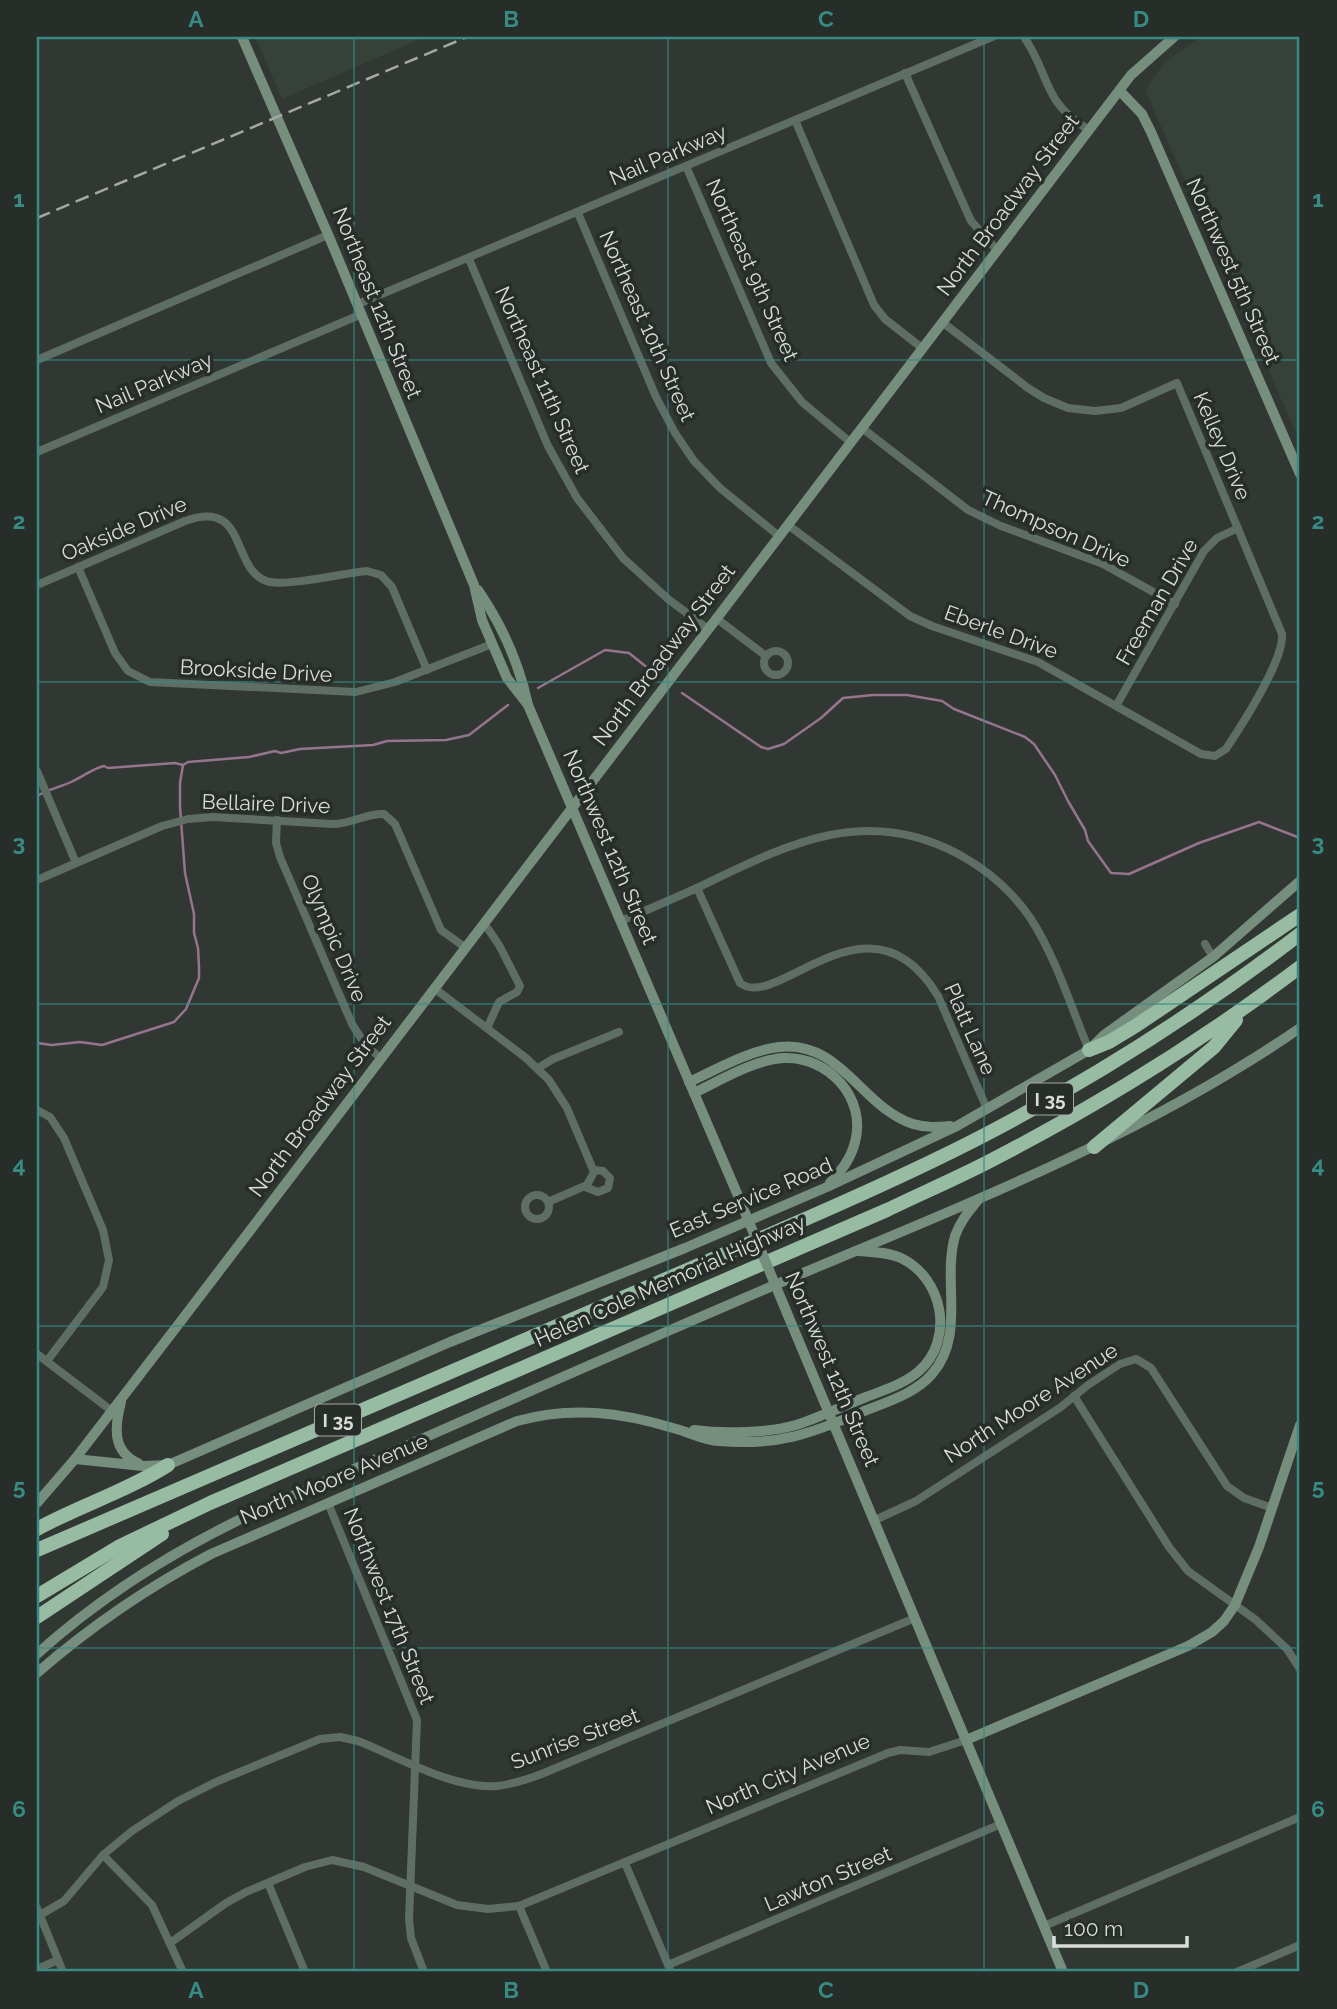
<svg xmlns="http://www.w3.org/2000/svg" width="1337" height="2009" font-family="Raleway,sans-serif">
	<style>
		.built { fill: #364239 }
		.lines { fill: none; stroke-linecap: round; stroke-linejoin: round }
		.stream { stroke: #96748d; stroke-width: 2.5 }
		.street { stroke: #5f6e64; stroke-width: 8 }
		.secondary { stroke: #768e7d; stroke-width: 10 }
		.highway { stroke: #97bca3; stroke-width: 14 }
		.rail { stroke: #a4a9a5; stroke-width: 2.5; stroke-dasharray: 14 7; stroke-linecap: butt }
		.secondary-bridge { stroke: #768e7d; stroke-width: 10 }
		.grid { fill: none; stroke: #378b84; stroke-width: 2; stroke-opacity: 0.55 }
		.labels { text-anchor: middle; stroke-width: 7; stroke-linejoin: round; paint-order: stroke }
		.shield { fill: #272d28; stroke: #a4a8a5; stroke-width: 2 }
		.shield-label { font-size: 19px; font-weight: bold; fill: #d9ddda }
		.street-label { font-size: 21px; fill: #d9ddda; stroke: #272d28 }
		.neatline { fill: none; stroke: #378b84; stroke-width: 2.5 }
		.grid-label { font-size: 23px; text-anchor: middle; font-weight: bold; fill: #378b84 }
	</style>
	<rect width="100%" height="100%" fill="#313732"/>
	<g class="built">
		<polygon points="255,37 425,37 282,99"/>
		<polygon points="1200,37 1300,37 1300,442 1145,90 1164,63"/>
	</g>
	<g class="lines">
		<g class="stream">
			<polyline points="538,688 605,650 629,653 654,673"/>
			<polyline points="682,693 761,747 768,749 784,744 821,718 843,698 873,695 907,695 942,701 954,709 1025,737 1034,744 1055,775 1068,801 1085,830 1088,841 1111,873 1129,874 1199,843 1259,822 1300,838"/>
			<path d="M 37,796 C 49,789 61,787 73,781 C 84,776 92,769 104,766 L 108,768 L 175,763 L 183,765 L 188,762 L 249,757 L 275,751 L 281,753 L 300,749 L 373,745 L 387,741 L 446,740 L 469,735 L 508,705"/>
			<polyline points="37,1043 52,1045 80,1042 102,1045 174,1022 186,1009 199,978 199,967 198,948 194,933 194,914 185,873 180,807 180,783 183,765"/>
		</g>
		<g class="street">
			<path d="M 1024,37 C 1051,76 1041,101 1089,130"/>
			<polyline points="905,73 971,221 997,250"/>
			<polyline points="795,120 874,305 885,319 922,348"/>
			<polyline points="686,166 771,363 802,402 850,442"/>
			<polyline points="578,213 656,397 675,433 694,461 720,488 779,536"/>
			<polyline points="469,259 548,446 577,498 623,558 668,599 708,629"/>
			<polyline points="358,304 992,37"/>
			<polyline points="37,360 328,235"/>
			<polyline points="862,428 968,510 1001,526 1103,564 1175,604"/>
			<polyline points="37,452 362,314"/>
			<path d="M 788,525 L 910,616 L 932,626 L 1038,662 L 1201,754 L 1215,756 L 1226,749 C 1242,725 1284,660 1282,634 L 1177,383 L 1121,408 L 1095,411 L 1068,408 L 1044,398 L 1028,388 L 942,322"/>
			<polyline points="78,567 115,653 128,671 150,682 356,692 395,682 492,644"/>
			<path d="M 37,585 L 185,521 C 250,497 229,573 270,582 C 290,586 344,573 367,571 L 381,575 L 392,587 L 427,670"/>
			<polyline points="716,618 766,656"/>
			<circle cx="776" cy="663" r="12"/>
			<polyline points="1116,706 1204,551 1217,538 1238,528"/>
			<polyline points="37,771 76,863"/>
			<polyline points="277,820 276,843 280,857 352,1024 366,1046 381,1058"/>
			<path d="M 37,880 L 162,826 L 188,819 L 213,817 L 333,824 C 351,824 366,813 384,814 L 395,824 L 441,930 L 466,948"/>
			<path d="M 697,888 L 740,983 C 777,1013 869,882 938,996 L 987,1109"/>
			<path d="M 621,921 C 647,910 673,899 699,887 C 786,845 865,803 960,855 C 989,871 1012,891 1031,919 C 1056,958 1071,1007 1089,1050"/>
			<polyline points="484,923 499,945 520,986 517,992 499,1002 487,1028"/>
			<polyline points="1205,944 1213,957"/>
			<polyline points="434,988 526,1058 549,1080 567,1108 594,1172 587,1185 548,1202"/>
			<polyline points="538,1068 553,1059 619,1032"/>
			<polyline points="37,1110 50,1117 64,1138 103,1230 109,1260 103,1287 47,1361"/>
			<polyline points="585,1187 598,1192 608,1188 610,1178 603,1171 594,1170"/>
			<circle cx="537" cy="1207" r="12"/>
			<polyline points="37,1354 112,1411"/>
			<polyline points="1074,1396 1169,1547 1188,1571 1256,1620 1287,1649 1300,1669"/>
			<polyline points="328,1503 417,1720 409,1919 411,1938 424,1972"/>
			<polyline points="875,1520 916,1501 1061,1407 1088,1385 1120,1364 1136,1359 1151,1368 1227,1486 1244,1498 1272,1508"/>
			<polyline points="103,1855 152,1905 183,1972"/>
			<polyline points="625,1863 671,1972"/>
			<polyline points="268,1883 305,1972"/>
			<polyline points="519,1906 547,1972"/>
			<polyline points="37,1908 63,1972"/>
			<path d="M 40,1915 L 64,1901 L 103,1855 L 132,1831 L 178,1801 L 218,1781 L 320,1739 L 340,1737 L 358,1741 C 399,1757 452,1789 497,1786 C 513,1784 529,1779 544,1773 L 915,1618"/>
			<polyline points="1044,1926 1300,1817"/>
			<polyline points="170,1943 226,1903 246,1892 305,1867 332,1860 364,1867 457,1905 488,1909 519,1906 888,1753 900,1750 929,1752 966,1740"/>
			<polyline points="668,1965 1001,1824"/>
			<polyline points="37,1969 58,1960"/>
			<polyline points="1237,1972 1300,1945"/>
		</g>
		<g class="secondary">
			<polyline points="242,37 330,239 474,585 482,620 507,678 528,705"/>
			<polyline points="1120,91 1142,114 1151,132 1300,474"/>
			<path d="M 478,590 C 502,625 519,663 528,705 L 739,1198"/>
			<path d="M 689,1082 C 715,1070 750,1050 779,1047 C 841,1040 861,1107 913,1124 C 926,1128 938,1127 950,1126"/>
			<path d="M 694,1093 C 719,1081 756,1059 784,1058 C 828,1056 867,1098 855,1142 C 851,1159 841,1171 830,1183"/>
			<polyline points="787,1313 1063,1972"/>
			<path d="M 121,1402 C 115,1425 111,1451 138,1463"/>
			<path d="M 694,1430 C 724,1434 768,1433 796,1425 C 820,1417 843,1406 866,1397 C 884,1390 904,1384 919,1371 C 955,1339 943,1278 901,1258 C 888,1252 873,1252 859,1251"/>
			<polyline points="75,1459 143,1466 168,1465 450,1342 685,1248 827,1187 957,1126 1089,1050 1104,1035 1213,957 1300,881"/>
			<polyline points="37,1503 75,1459 181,1321 1131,75 1174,37"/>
			<path d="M 37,1654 C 101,1596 172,1552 249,1515 C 429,1436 608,1356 789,1279 C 964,1205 1143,1136 1300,1028"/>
			<path d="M 37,1673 C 91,1626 148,1587 211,1554 L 517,1421 C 571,1406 620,1412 673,1428 C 689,1432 703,1440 719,1441 C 778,1446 810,1434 862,1412 C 886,1402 915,1394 932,1374 C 966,1335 942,1282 955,1236 C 960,1222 968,1212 978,1200"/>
			<polyline points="966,1740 1188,1646 1212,1632 1224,1621 1235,1605 1259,1547 1300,1425"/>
		</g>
		<g class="highway">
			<polyline points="1089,1050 1109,1042 1137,1025 1300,915"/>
			<polyline points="1094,1147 1214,1047 1236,1020"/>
			<path d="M 37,1529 C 79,1506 127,1491 168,1465"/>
			<path d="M 37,1550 L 780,1230 C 845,1202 910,1173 973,1141 C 1088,1082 1198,1012 1300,934"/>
			<path d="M 37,1596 L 120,1546 L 210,1503 L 887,1210 C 920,1194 955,1179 988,1162 C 1097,1106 1202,1041 1300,967"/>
			<polyline points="37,1617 162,1534"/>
		</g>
		<polyline class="rail" points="37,218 467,37"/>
		<polyline class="secondary-bridge" points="739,1198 787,1313"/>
	</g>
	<path class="grid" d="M 354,37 L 354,1972M 668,37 L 668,1972M 984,37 L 984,1972M 37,360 L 1300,360M 37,682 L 1300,682M 37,1004 L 1300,1004M 37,1326 L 1300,1326M 37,1648 L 1300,1648"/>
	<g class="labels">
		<g class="shield">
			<rect x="1027" y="1083.5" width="46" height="31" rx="5"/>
			<rect x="315" y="1404.5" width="46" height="31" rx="5"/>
		</g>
		<g class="shield-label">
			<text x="1050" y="1106">I 35</text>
			<text x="338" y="1427">I 35</text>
		</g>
		<g class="street-label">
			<text transform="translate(668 155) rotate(-23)" y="7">Nail Parkway</text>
			<text transform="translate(1008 205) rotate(-53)" y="7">North Broadway Street</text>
			<text transform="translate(752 270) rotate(66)" y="7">Northeast 9th Street</text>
			<text transform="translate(1233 271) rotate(66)" y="7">Northwest 5th Street</text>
			<text transform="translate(377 303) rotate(68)" y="7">Northeast 12th Street</text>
			<text transform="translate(647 326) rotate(66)" y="7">Northeast 10th Street</text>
			<text transform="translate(542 380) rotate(66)" y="7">Northeast 11th Street</text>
			<text transform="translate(154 383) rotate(-23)" y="7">Nail Parkway</text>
			<text transform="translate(1222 446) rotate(67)" y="7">Kelley Drive</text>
			<text transform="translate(124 529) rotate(-23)" y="7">Oakside Drive</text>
			<text transform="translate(1056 529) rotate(24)" y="7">Thompson Drive</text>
			<text transform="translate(1157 602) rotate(-60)" y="7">Freeman Drive</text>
			<text transform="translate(1001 632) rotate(20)" y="7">Eberle Drive</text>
			<text transform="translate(664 655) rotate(-53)" y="7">North Broadway Street</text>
			<text transform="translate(256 671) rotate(3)" y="7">Brookside Drive</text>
			<text transform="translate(266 804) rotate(2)" y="7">Bellaire Drive</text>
			<text transform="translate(610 847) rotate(67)" y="7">Northwest 12th Street</text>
			<text transform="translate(334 938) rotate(67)" y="7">Olympic Drive</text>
			<text transform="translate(970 1029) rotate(66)" y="7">Platt Lane</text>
			<text transform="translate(320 1106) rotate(-53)" y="7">North Broadway Street</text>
			<text transform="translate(751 1198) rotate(-23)" y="7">East Service Road</text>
			<text transform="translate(670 1281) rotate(-24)" y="7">Helen Cole Memorial Highway</text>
			<text transform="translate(832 1369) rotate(67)" y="7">Northwest 12th Street</text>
			<text transform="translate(1031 1403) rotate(-33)" y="7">North Moore Avenue</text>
			<text transform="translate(334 1479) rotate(-23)" y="7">North Moore Avenue</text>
			<text transform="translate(389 1606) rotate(68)" y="7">Northwest 17th Street</text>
			<text transform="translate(575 1739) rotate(-21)" y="7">Sunrise Street</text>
			<text transform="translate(788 1774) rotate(-23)" y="7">North City Avenue</text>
			<text transform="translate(828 1879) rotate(-23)" y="7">Lawton Street</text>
		</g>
	</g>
	<rect width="1337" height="2009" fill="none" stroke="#272d28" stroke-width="77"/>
	<path d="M1054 1936v10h133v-10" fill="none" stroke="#d9ddda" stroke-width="3.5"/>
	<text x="1064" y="1936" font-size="21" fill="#d9ddda" stroke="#272d28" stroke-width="5" paint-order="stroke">100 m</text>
	<rect x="38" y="38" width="1260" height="1932" class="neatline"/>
	<g class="grid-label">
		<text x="196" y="27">A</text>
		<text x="511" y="27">B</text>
		<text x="826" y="27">C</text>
		<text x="1141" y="27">D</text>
		<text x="19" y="207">1</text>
		<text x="1318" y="207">1</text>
		<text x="19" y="529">2</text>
		<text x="1318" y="529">2</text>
		<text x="19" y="851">3</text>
		<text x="1318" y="851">3</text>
		<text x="19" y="1173">4</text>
		<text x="1318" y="1173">4</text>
		<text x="19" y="1495">5</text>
		<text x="1318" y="1495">5</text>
		<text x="19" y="1817">6</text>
		<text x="1318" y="1817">6</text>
		<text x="196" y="1998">A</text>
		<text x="511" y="1998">B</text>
		<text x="826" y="1998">C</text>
		<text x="1141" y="1998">D</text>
	</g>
</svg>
